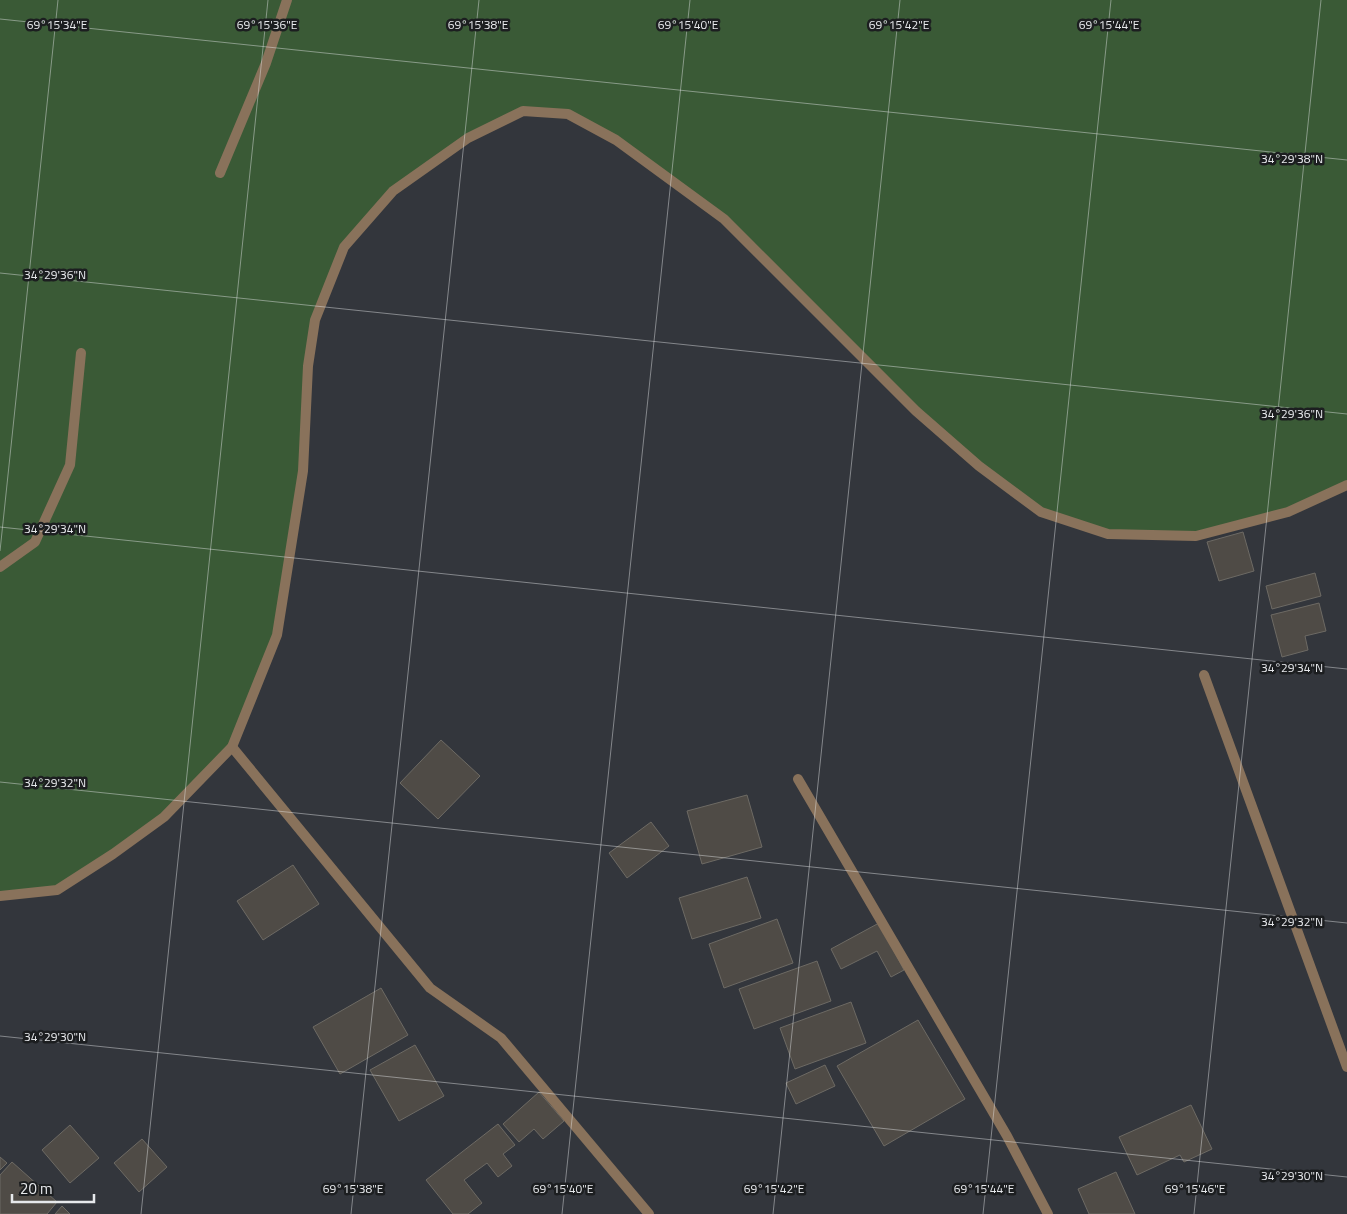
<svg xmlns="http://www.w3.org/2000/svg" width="1347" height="1214" font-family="'Titillium Web',sans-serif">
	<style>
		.green { fill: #3a5a36 }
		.building { fill: #4f4b46; stroke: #6d6a64 }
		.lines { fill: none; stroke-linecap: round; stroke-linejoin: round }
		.minor { stroke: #89725b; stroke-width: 10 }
		.ticks { fill: none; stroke: #e7e9ec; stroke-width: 1; stroke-opacity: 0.45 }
		.ticks-label { font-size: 12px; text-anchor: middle; fill: #e7e9ec; stroke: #1c1e20; stroke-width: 5; stroke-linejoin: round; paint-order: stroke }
	</style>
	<rect width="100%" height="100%" fill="#33363c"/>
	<polygon class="green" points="0,0 1347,0 1347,485 1288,512 1196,536 1108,534 1041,512 979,466 724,219 616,140 568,114 523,111 468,138 393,191 344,247 315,320 303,472 277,635 232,747 164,817 57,890 0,896"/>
	<g class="building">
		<polygon points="1243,532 1254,571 1219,581 1207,542"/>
		<polygon points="1315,573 1321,596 1272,609 1266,586"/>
		<polygon points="1319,603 1326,631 1305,636 1308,650 1282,657 1271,615"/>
		<polygon points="441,740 480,776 438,819 400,783"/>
		<polygon points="747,795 762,847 702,864 687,811"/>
		<polygon points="651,822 669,846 627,878 609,853"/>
		<polygon points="293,865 319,904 263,940 237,901"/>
		<polygon points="747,877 761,918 692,939 679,898"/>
		<polygon points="777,919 793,963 724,988 709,944"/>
		<polygon points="879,923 904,970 891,977 877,951 841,969 831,949"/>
		<polygon points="817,961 831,1001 754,1029 739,989"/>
		<polygon points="381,988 408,1035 340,1074 313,1027"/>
		<polygon points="851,1002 866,1043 795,1069 780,1028"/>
		<polygon points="918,1020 965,1099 884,1146 837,1066"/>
		<polygon points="415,1045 444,1096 399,1121 370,1070"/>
		<polygon points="825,1065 835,1086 796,1104 786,1083"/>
		<polygon points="539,1092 564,1121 543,1139 534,1129 519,1142 503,1124"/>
		<polygon points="1191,1105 1212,1149 1184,1162 1180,1155 1137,1175 1119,1137"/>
		<polygon points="498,1124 515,1145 503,1154 512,1166 498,1177 487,1163 464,1180 482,1203 468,1214 453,1214 426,1180"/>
		<polygon points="70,1125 99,1158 70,1183 42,1150"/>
		<polygon points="142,1139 167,1167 139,1192 114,1163"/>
		<polygon points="0,1157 7,1163 0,1170"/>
		<polygon points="12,1162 57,1202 47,1214 0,1214 0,1175"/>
		<polygon points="1116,1172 1135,1214 1089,1214 1078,1189"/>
		<polygon points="62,1206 70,1214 55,1214"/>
	</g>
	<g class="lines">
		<g class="minor">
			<polyline points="220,173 266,63 287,0"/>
			<polyline points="0,567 35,542 70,465 81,353"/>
			<polyline points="1204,675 1347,1067"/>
			<polyline points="232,747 430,988 501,1038 649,1214"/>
			<polyline points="798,779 1007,1136 1048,1214"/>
			<polyline points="0,896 57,890 113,854 164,817 232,747 277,635 303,471 308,366 315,320 344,247 393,191 468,138 523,111 568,114 616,140 724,219 916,411 979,466 1041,512 1108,534 1196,536 1288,512 1347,485"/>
		</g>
	</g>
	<path class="ticks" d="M 0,19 L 1347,160M 0,273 L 1347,414M 0,527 L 1347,669M 0,551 L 58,0M 0,782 L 1347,923M 0,1036 L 1347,1177M 141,1214 L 268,0M 351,1214 L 479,0M 562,1214 L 690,0M 773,1214 L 900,0M 983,1214 L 1111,0M 1194,1214 L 1321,0"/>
	<g class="ticks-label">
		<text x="57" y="29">69°15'34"E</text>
		<text x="267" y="29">69°15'36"E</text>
		<text x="478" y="29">69°15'38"E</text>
		<text x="688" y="29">69°15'40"E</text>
		<text x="899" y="29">69°15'42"E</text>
		<text x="1109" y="29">69°15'44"E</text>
		<text x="1292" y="163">34°29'38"N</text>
		<text x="55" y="279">34°29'36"N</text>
		<text x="1292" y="418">34°29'36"N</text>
		<text x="55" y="533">34°29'34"N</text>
		<text x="1292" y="672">34°29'34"N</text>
		<text x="55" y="787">34°29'32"N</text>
		<text x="1292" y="926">34°29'32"N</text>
		<text x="55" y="1041">34°29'30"N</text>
		<text x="1292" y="1180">34°29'30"N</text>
		<text x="353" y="1193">69°15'38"E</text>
		<text x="563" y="1193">69°15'40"E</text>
		<text x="774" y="1193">69°15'42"E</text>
		<text x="984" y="1193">69°15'44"E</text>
		<text x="1195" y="1193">69°15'46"E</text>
	</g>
	<path d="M12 1194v8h82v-8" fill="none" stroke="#e7e9ec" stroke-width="2.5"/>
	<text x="20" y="1194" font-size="15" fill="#e7e9ec" stroke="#1c1e20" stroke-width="4" paint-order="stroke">20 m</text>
</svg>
